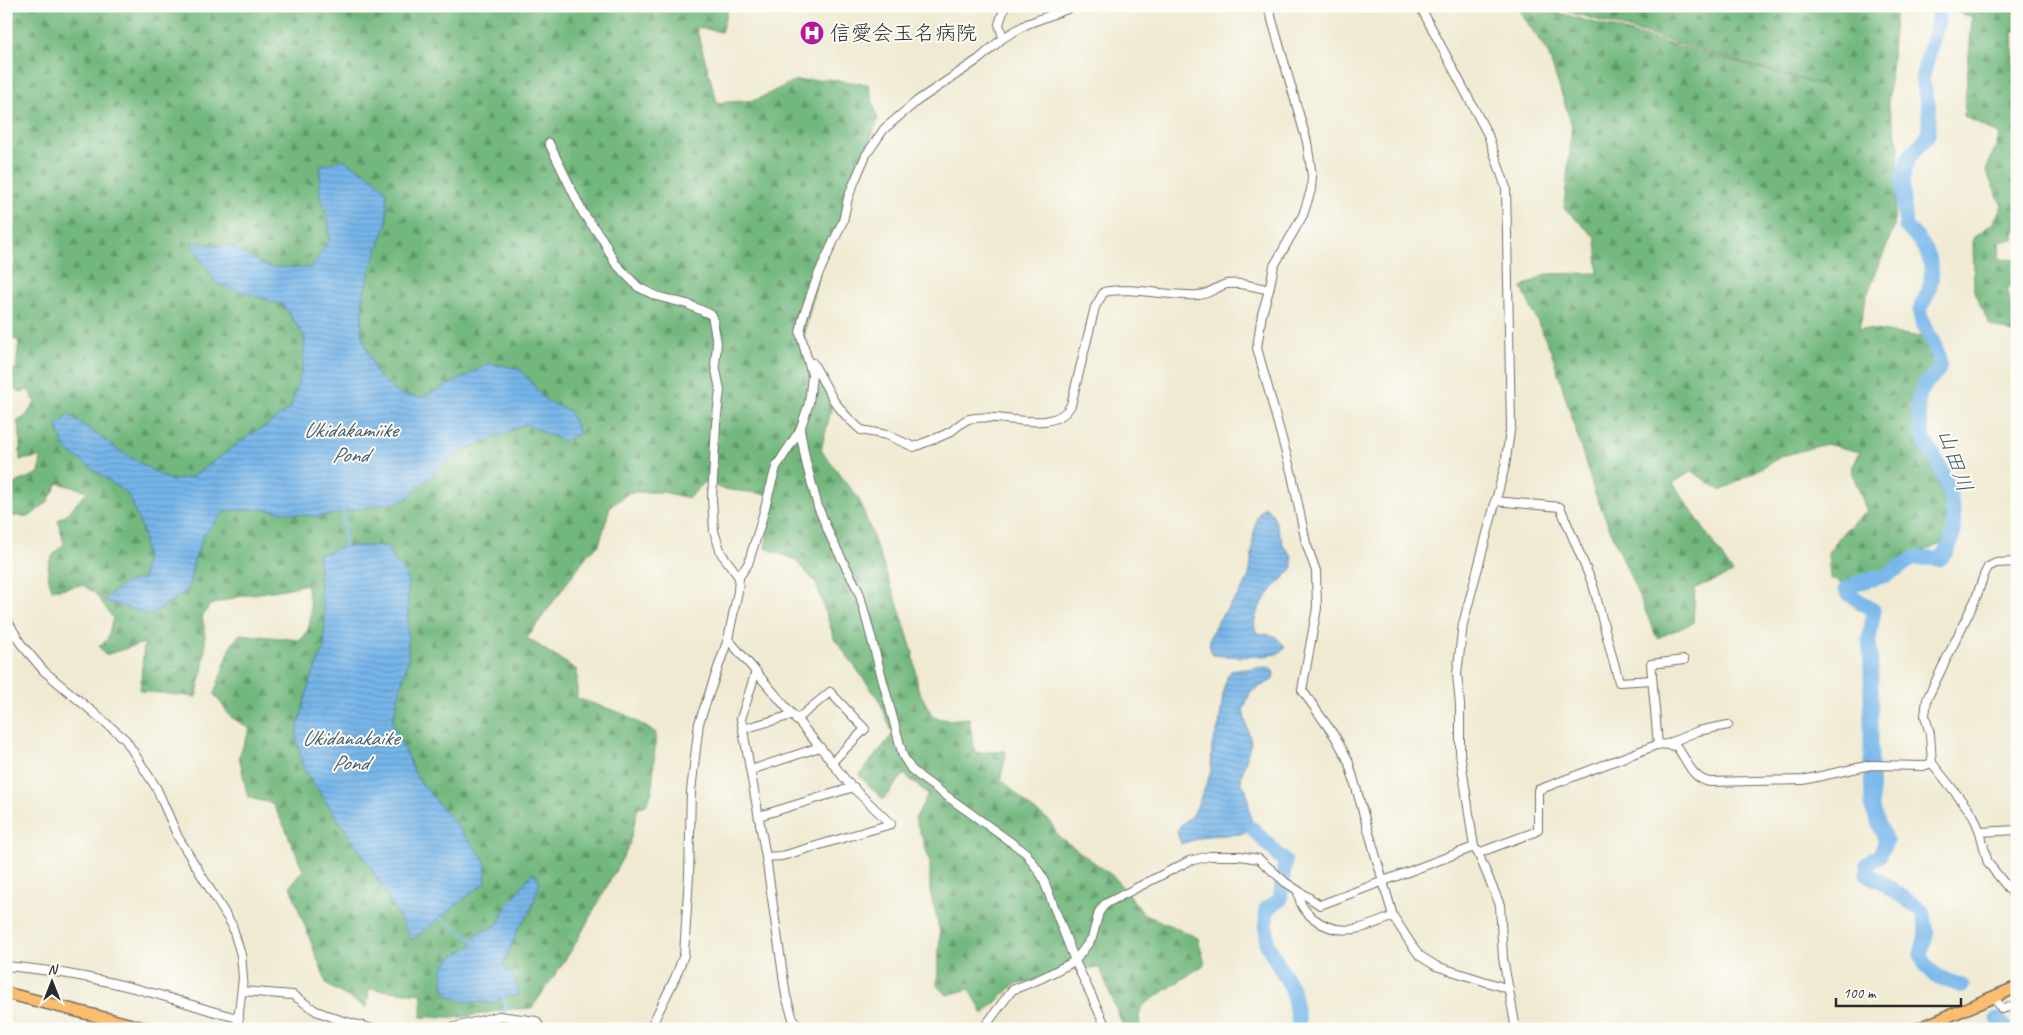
<svg xmlns="http://www.w3.org/2000/svg" width="2023" height="1035" font-family="Caveat,'Klee One',sans-serif">
	<style>
		.forest { fill: url(#forest-firs); stroke: #4e7254 }
		.water { fill: url(#water-rules); stroke: #50708a }
		.lines { fill: none; stroke-linecap: round; stroke-linejoin: round }
		.stream { stroke: #76b6ea; stroke-width: 2.5 }
		.river { stroke: #76b6ea; stroke-width: 15 }
		.minor-casing { stroke: #706e65; stroke-width: 10 }
		.highway-casing { stroke: #706e65; stroke-width: 14 }
		.minor { stroke: #fff; stroke-width: 8 }
		.highway { stroke: #fcbd6e; stroke-width: 11 }
		.labels { text-anchor: middle; stroke-width: 4; stroke-linejoin: round; paint-order: stroke }
		.poi-label { font-size: 21px; fill: #2b2b2b; stroke: #fdfcf7; text-anchor: start }
		.water-label { font-size: 22px; font-style: italic; fill: #455c6e; stroke: #fdfcf7 }
	</style>
	<defs>
		<pattern id="forest-firs" width="22" height="20" patternUnits="userSpaceOnUse" patternTransform="scale(1.25)"><rect width="22" height="20" fill="#72b87e"/><path d="M5 1l3.5 6h-7zM16 11l3.5 6h-7z" fill="#5e9667"/></pattern>
		<pattern id="water-rules" width="6" height="5" patternUnits="userSpaceOnUse" patternTransform="scale(1.25)"><rect width="6" height="5" fill="#76b6ea"/><path d="M0 2.5h6" fill="none" stroke="#6194be"/></pattern>
	</defs>
	<rect width="100%" height="100%" fill="#fdfcf7"/>
	<filter id="ink" filterUnits="userSpaceOnUse"><feTurbulence type="fractalNoise" baseFrequency=".02" numOctaves="2"/><feDisplacementMap in="SourceGraphic" scale="10" xChannelSelector="R" yChannelSelector="G"/><feConvolveMatrix kernelMatrix="1 2 1 2 8 2 1 2 1" color-interpolation-filters="sRGB"/></filter>
	<filter id="wash" filterUnits="userSpaceOnUse"><feTurbulence type="fractalNoise" baseFrequency=".0096" numOctaves="4" result="noise"/><feDisplacementMap in="SourceGraphic" scale="20" xChannelSelector="R" yChannelSelector="G"/><feGaussianBlur stdDeviation="1.12" result="paint"/><feColorMatrix in="noise" values="0 0 0 0 0 0 0 0 0 0 0 0 0 0 0 0 0 1.4 0 .05"/><feComposite in="paint" operator="in"/></filter>
	<g filter="url(#wash)">
		<rect width="100%" height="100%" fill="#f0ead2"/>
		<g class="forest">
			<path d="M 6,6 L 729,6 L 721,32 L 696,27 L 717,103 L 756,100 L 794,81 L 827,79 L 868,84 L 878,120 L 818,275 L 804,337 L 832,406 L 821,450 L 859,499 L 898,605 L 913,653 L 918,689 L 933,717 L 948,720 L 969,718 L 975,753 L 1006,751 L 1001,779 L 1032,809 L 1050,821 L 1058,836 L 1114,877 L 1144,914 L 1198,938 L 1205,964 L 1142,1006 L 1139,1017 L 1140,1029 L 1124,1029 L 1100,968 L 1070,969 L 1042,980 L 1014,985 L 983,1014 L 970,989 L 947,995 L 937,986 L 940,933 L 930,890 L 930,863 L 923,840 L 915,819 L 928,794 L 904,774 L 883,800 L 859,775 L 893,734 L 879,700 L 834,638 L 816,583 L 794,559 L 765,548 L 774,495 L 723,489 L 705,482 L 689,498 L 663,492 L 630,492 L 610,507 L 599,545 L 587,555 L 527,638 L 577,670 L 577,698 L 624,714 L 656,733 L 652,791 L 646,805 L 638,808 L 629,845 L 622,859 L 573,948 L 532,1008 L 504,1010 L 463,1017 L 421,1017 L 422,994 L 369,989 L 367,1008 L 327,985 L 290,886 L 303,870 L 286,830 L 272,803 L 248,798 L 239,756 L 250,729 L 231,717 L 214,694 L 232,644 L 240,634 L 300,640 C 316,628 310,600 306,584 L 290,588 L 241,596 L 210,605 L 202,617 C 209,645 203,670 196,697 L 140,691 L 144,643 L 105,655 L 99,646 L 107,640 L 113,618 L 95,593 L 83,585 L 52,590 C 45,567 46,560 64,544 L 58,520 L 67,514 L 88,491 L 58,483 L 47,503 L 30,516 L 6,516 L 6,487 L 39,473 L 41,457 L 20,460 L 20,430 L 17,422 L 26,416 L 35,402 L 28,390 L 22,392 L 11,389 L 9,381 L 10,372 L 16,369 L 19,341 L 6,336 L 6,271 L 15,263 L 12,245 L 6,244 Z"/>
			<polygon points="1516,6 1534,6 1827,87 1549,6 1896,6 1888,104 1899,147 1894,228 1867,295 1859,328 1922,337 1928,344 1940,366 1916,391 1915,425 1945,500 1949,528 1945,543 1912,555 1887,568 1842,584 1830,578 1828,553 1844,531 1867,511 1851,470 1860,452 1826,444 1782,456 1721,491 1692,471 1673,483 1733,573 1695,588 1693,623 1657,638 1595,494 1553,356 1522,288 1546,274 1598,273 1596,238 1564,208 1572,126 1548,53"/>
			<polygon points="1934,6 2017,6 2017,31 2013,31 2014,70 2017,74 2017,227 2013,239 2000,242 1999,259 2017,260 2017,287 2007,288 2017,335 1989,324 1974,292 1973,238 1993,223 2002,206 1986,171 2000,135 1964,116 1972,17"/>
		</g>
		<g class="water">
			<polygon points="344,160 373,177 387,192 387,223 371,267 363,295 361,332 376,374 397,393 420,398 457,381 489,363 520,369 546,401 569,411 579,433 564,441 525,424 456,454 405,500 318,517 262,509 225,511 203,536 194,561 188,590 150,615 103,600 127,582 143,579 146,557 143,532 129,495 65,449 57,426 69,415 123,453 171,481 192,477 254,432 268,425 291,407 302,369 305,337 283,305 216,283 191,242 232,247 268,267 311,268 329,240 329,221 319,191 321,165"/>
			<path d="M 1265,506 L 1273,515 L 1284,546 L 1292,556 L 1292,569 C 1279,582 1245,614 1257,633 L 1275,636 L 1284,645 C 1284,648 1285,649 1281,652 C 1273,658 1225,657 1213,655 C 1198,632 1236,603 1246,583 C 1256,563 1248,519 1265,506 Z"/>
			<polygon points="345,546 388,546 392,559 401,567 408,580 408,659 392,722 417,778 485,860 486,882 412,940 370,866 303,768 296,735 310,681 324,649 325,614 321,599 318,555"/>
			<polygon points="1265,667 1271,668 1274,673 1273,680 1255,689 1250,693 1243,711 1251,742 1241,778 1242,784 1246,789 1253,829 1240,834 1206,836 1181,844 1177,832 1180,826 1194,813 1207,783 1211,771 1212,745 1219,726 1224,687 1228,675 1232,670"/>
			<polygon points="532,873 537,876 540,882 530,913 518,929 503,965 515,979 519,995 505,996 493,1003 460,1001 448,995 444,989 442,970 449,959 471,946 481,930 487,930 498,924 504,910"/>
		</g>
		<g class="lines">
			<g class="stream">
				<polyline points="343,510 345,549"/>
				<polyline points="439,917 476,942"/>
				<polyline points="502,1029 505,1006 503,994"/>
			</g>
			<g class="river">
				<path d="M 1939,6 L 1938,21 L 1922,79 L 1929,108 L 1929,131 L 1927,137 L 1909,157 L 1902,181 L 1906,227 C 1925,243 1937,264 1929,290 C 1926,300 1917,307 1921,318 C 1926,334 1942,350 1939,368 C 1938,374 1931,377 1927,382 C 1921,390 1917,400 1918,410 C 1919,420 1921,431 1924,440 C 1927,448 1934,455 1938,463 C 1951,488 1964,537 1940,559 L 1914,558 L 1887,575 L 1854,584 L 1846,589 L 1849,594 L 1874,611 L 1869,639 L 1871,666 L 1871,765 L 1872,808 L 1886,841 L 1880,855 L 1867,864 L 1867,874 L 1882,882 L 1922,911 L 1927,931 L 1921,954 L 1926,966 L 1936,976 L 1962,986"/>
				<polyline points="1253,829 1285,862 1280,900 1266,909 1267,944 1292,989 1300,1029"/>
				<polyline points="1997,1019 2007,1029"/>
			</g>
		</g>
	</g>
	<g filter="url(#ink)">
		<g class="lines">
			<defs>
				<g id="minor">
					<polyline points="1268,6 1307,142 1312,176 1311,190 1303,215 1274,266 1269,290 1262,314 1257,348 1292,475 1306,543 1316,571 1317,608 1302,690 1336,738 1348,760 1393,916 1411,944 1420,956 1436,966 1509,989"/>
					<polyline points="1420,6 1488,135 1506,188 1511,424 1505,466 1463,624 1457,674 1460,705 1460,753 1474,847 1478,853 1500,905 1503,958 1516,1029"/>
					<polyline points="1003,38 999,24 1005,6"/>
					<polyline points="549,143 583,213 603,240 615,263 638,287 656,296 687,304 712,315 717,343 715,365 720,390 716,424 712,499 714,531 721,553 739,577"/>
					<path d="M 813,363 L 834,401 L 847,417 L 861,430 L 887,435 L 914,447 C 925,442 939,438 950,432 C 957,428 960,422 969,419 C 999,411 1054,437 1071,405 L 1095,307 L 1104,292 C 1129,286 1171,297 1198,295 C 1209,295 1217,286 1227,284 C 1241,282 1256,287 1269,290"/>
					<polyline points="800,430 806,462 818,507 832,540 859,592 903,756 911,769 923,779 1026,853 1042,876 1075,961 1107,1029"/>
					<polyline points="1495,501 1560,507 1593,585 1619,682 1652,680"/>
					<polyline points="6,618 21,644 44,671 125,739 157,789 178,837 232,925 241,955 243,978 237,1029"/>
					<polyline points="728,639 820,747 848,783 891,824 782,856 766,857 786,996 793,1019 799,1029"/>
					<polyline points="756,671 741,719 766,857"/>
					<polyline points="796,720 830,692 865,729 832,762"/>
					<polyline points="743,729 792,715"/>
					<polyline points="1667,744 1698,731 1728,725"/>
					<polyline points="1658,745 1651,664 1684,660"/>
					<polyline points="1932,763 1930,734 1925,716 1927,699 1976,598 1984,575 1988,567 1996,563 2017,562"/>
					<polyline points="751,770 820,747"/>
					<polyline points="759,816 854,787"/>
					<polyline points="1980,832 2017,830"/>
					<path d="M 1478,853 L 1535,832 L 1538,829 L 1538,790 L 1659,744 L 1676,746 C 1687,759 1691,779 1710,782 L 1803,780 L 1871,765 L 1923,766 L 1932,763 L 1973,815 L 1980,832 L 1988,863 L 2017,899"/>
					<path d="M 1298,892 C 1300,904 1303,910 1313,918 C 1339,939 1366,928 1393,916"/>
					<path d="M 6,966 C 64,971 121,983 176,1000 C 198,1006 217,1014 239,1018"/>
					<polyline points="242,991 293,995 316,1011 340,1020 374,1029"/>
					<polyline points="1994,997 2002,1009 2017,1005"/>
					<polyline points="447,1029 499,1016 536,1021 541,1029"/>
					<polyline points="650,1029 675,978 684,955 689,875 691,791 699,723 728,639 738,591 739,577 748,564 760,526 776,467 800,430 809,403 812,375 800,333 803,317 818,275 843,221 848,198 856,178 866,155 884,129 917,101 979,59 1003,38 1027,24 1075,6"/>
					<polyline points="983,1029 1012,990 1042,978 1075,961 1092,938 1099,912 1105,904 1189,861 1210,856 1240,856 1259,859 1285,882 1320,905 1474,847"/>
				</g>
				<g id="highway">
					<polyline points="6,993 148,1029"/>
					<polyline points="1918,1029 2017,987"/>
				</g>
			</defs>
			<use href="#minor" class="minor-casing"/>
			<use href="#highway" class="highway-casing"/>
			<use href="#minor" class="minor"/>
			<use href="#highway" class="highway"/>
		</g>
	</g>
	<defs>
		<symbol id="hospital-disc" viewBox="-11 -11 22 22"><circle r="9.5" fill="#b5179e" stroke="#fdfcf7"/><path d="M-5-5h3v3.5h4V-5h3V5h-3V1.5h-4V5h-3Z" fill="#fff"/></symbol>
	</defs>
	<g fill-rule="evenodd">
		<use href="#hospital-disc" x="798" y="19" width="28" height="28"/>
	</g>
	<g class="labels">
		<g class="poi-label">
			<text x="830" y="40">信愛会玉名病院</text>
		</g>
		<g class="water-label">
			<text x="350" y="437">Ukidakamiike<tspan x="350" dy="25">Pond</tspan></text>
			<text transform="translate(1956 460) rotate(71)" y="8">山田川</text>
			<text x="350" y="745">Ukidanakaike<tspan x="350" dy="25">Pond</tspan></text>
		</g>
	</g>
	<rect width="2023" height="1035" fill="none" stroke="#fdfcf7" stroke-width="25"/>
	<g transform="translate(52 982)" stroke="#fdfcf7" stroke-width="4" paint-order="stroke">
	<path d="M0-4L9 19L0 12L-9 19Z" fill="#2b2b2b"/>
	<text y="-8" font-size="14" font-weight="bold" text-anchor="middle" fill="#2b2b2b">N</text>
	</g>
	<path d="M1836 998v8h125v-8" fill="none" stroke="#2b2b2b" stroke-width="2.5"/>
	<text x="1843" y="998" font-size="15" fill="#2b2b2b" stroke="#fdfcf7" stroke-width="4" paint-order="stroke">100 m</text>
</svg>
